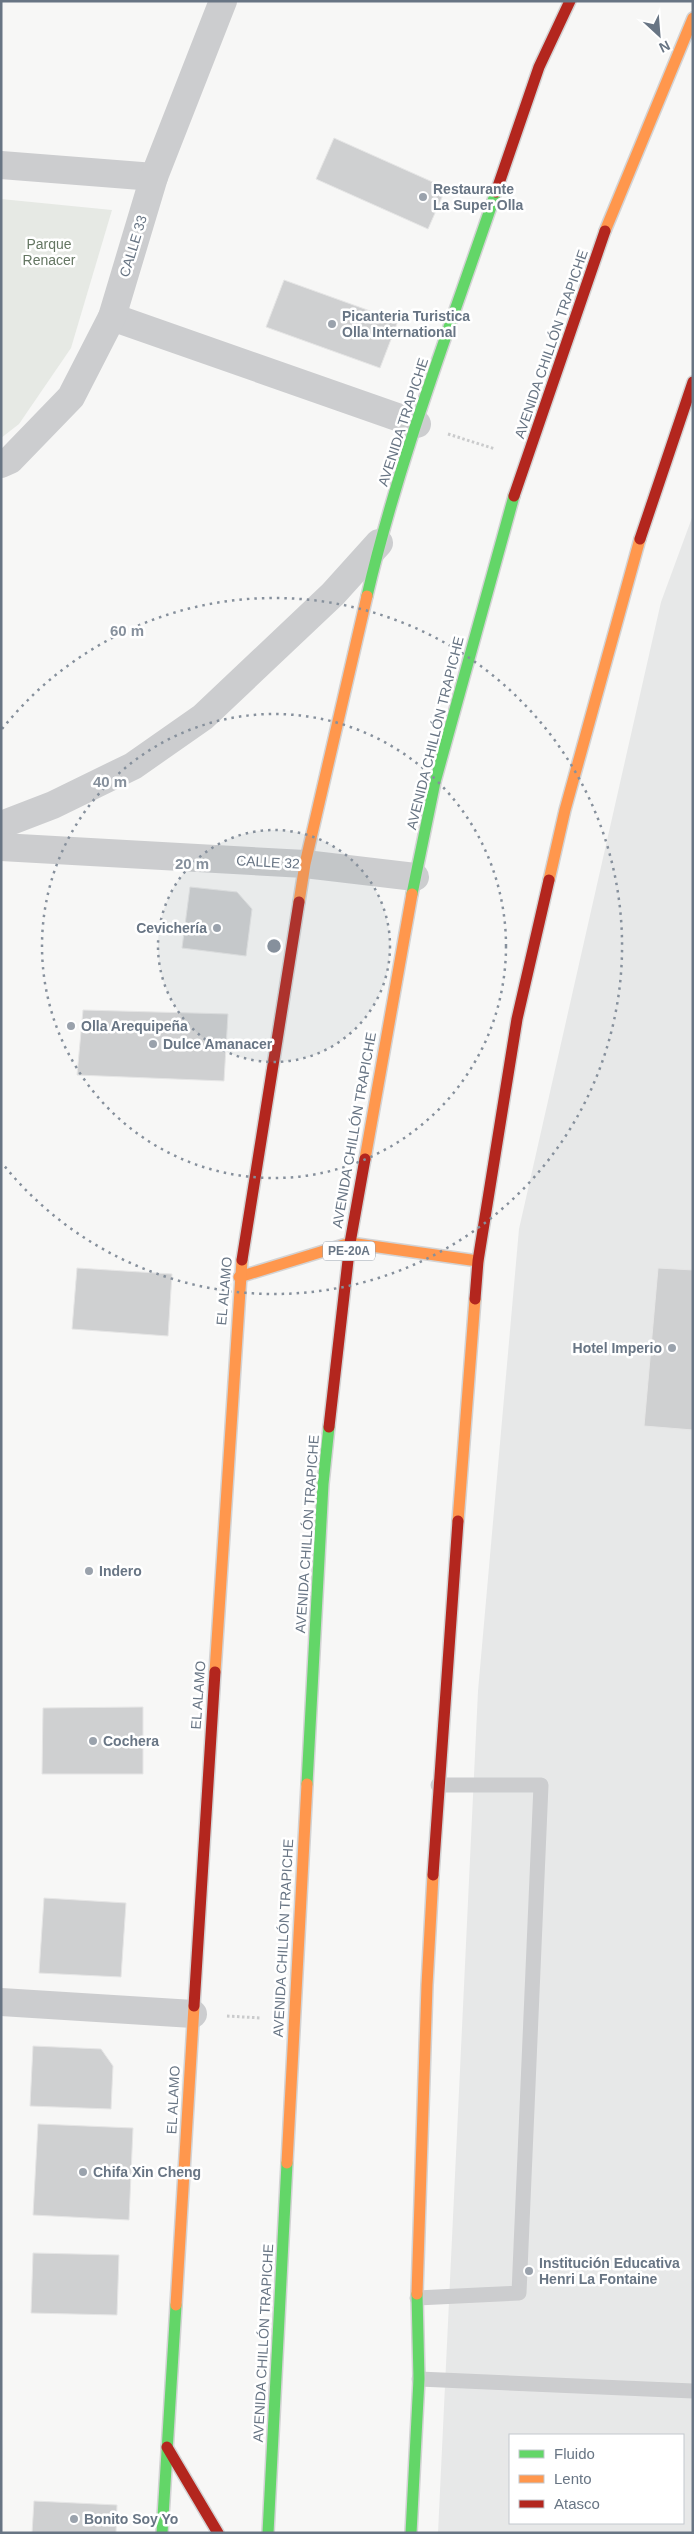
<svg xmlns="http://www.w3.org/2000/svg" width="694" height="2534" font-family="Helvetica,sans-serif">
	<style>
		.built { fill: #e7e8e8; fill-rule: evenodd }
		.green { fill: #e6e9e4 }
		.building { fill: #cfd0d1; stroke: #e6e6e6 }
		.lines { fill: none; stroke-linecap: round; stroke-linejoin: round }
		.fast-casing { stroke: #d3d3d4; stroke-width: 14 }
		.slow-casing { stroke: #d3d3d4; stroke-width: 14 }
		.jam-casing { stroke: #d3d3d4; stroke-width: 14 }
		.path { stroke: #cacbcc; stroke-width: 3; stroke-dasharray: 2.5 2.5; stroke-linecap: butt }
		.lane { stroke: #cccdcf; stroke-width: 15 }
		.street { stroke: #cccdcf; stroke-width: 28 }
		.fast { stroke: #63d668; stroke-width: 11 }
		.slow { stroke: #ff974d; stroke-width: 11 }
		.jam { stroke: #b3261e; stroke-width: 11 }
		.ring { fill: none; stroke: #86909c; stroke-width: 2.5; stroke-dasharray: 2.5 5 }
		.poi-dot { fill: #9aa2ac; stroke: #fff; stroke-width: 2 }
		.labels { text-anchor: middle; stroke-width: 5; stroke-linejoin: round; paint-order: stroke }
		.shield { fill: #fff; stroke: #959ea9; stroke-width: 1 }
		.shield-label { font-size: 12px; font-weight: bold; fill: #687584 }
		.poi-label { font-size: 14px; font-weight: bold; fill: #687584; stroke: #fff; text-anchor: start }
		.park-label { font-size: 14px; fill: #657763; stroke: #fff }
		.street-label { font-size: 14px; fill: #687584; stroke: #fff }
		.centre { fill: #86909c; stroke: #fff; stroke-width: 2.5 }
		.ring-label { font-size: 15px; text-anchor: middle; font-weight: bold; fill: #86909c; stroke: #fff; stroke-width: 5; stroke-linejoin: round; paint-order: stroke }
	</style>
	<rect width="100%" height="100%" fill="#f7f7f6"/>
	<path class="built" d="M 693,515 L 693,2533 L 438,2533 L 478,1691 L 519,1229 L 661,602 ZM 510,2435 L 683,2435 L 683,2523 L 510,2523 Z"/>
	<polygon class="green" points="1,199 112,210 71,348 19,424 1,438"/>
	<g class="building">
		<polygon points="334,138 446,188 428,229 316,179"/>
		<polygon points="284,280 398,321 380,368 266,327"/>
		<polygon points="190,887 237,892 252,909 246,956 182,948"/>
		<polygon points="83,1010 228,1014 224,1081 77,1075"/>
		<polygon points="77,1268 172,1274 168,1336 72,1329"/>
		<polygon points="658,1268 693,1270 693,1430 644,1426"/>
		<polygon points="143,1707 143,1774 42,1774 43,1708"/>
		<polygon points="44,1898 126,1903 121,1977 39,1973"/>
		<polygon points="33,2046 101,2049 113,2066 111,2109 30,2106"/>
		<polygon points="38,2124 133,2128 129,2220 33,2215"/>
		<polygon points="33,2253 119,2255 117,2315 31,2313"/>
		<polygon points="34,2501 117,2505 116,2533 32,2533"/>
	</g>
	<g class="lines">
		<defs>
			<g id="fast">
				<path d="M 367,596 C 399,458 451,325 496,192"/>
				<polyline points="412,894 435,782 514,496"/>
				<polyline points="307,1784 323,1484 329,1427"/>
				<polyline points="162,2533 176,2305"/>
				<polyline points="268,2533 287,2163"/>
				<polyline points="411,2533 419,2379 417,2294"/>
			</g>
			<g id="slow">
				<polyline points="605,231 693,18"/>
				<polyline points="549,880 565,810 640,539"/>
				<polyline points="299,902 305,864 367,596"/>
				<polyline points="365,1159 412,894"/>
				<polyline points="239,1277 350,1243 478,1261"/>
				<polyline points="458,1521 475,1299"/>
				<polyline points="215,1672 242,1260"/>
				<polyline points="287,2163 307,1784"/>
				<polyline points="417,2294 427,1985 433,1875"/>
				<polyline points="176,2305 194,2006"/>
			</g>
			<g id="jam">
				<polyline points="496,192 539,67 570,1"/>
				<polyline points="514,496 605,231"/>
				<polyline points="640,539 693,382"/>
				<polyline points="242,1260 299,902"/>
				<polyline points="475,1299 478,1261 517,1019 549,880"/>
				<polyline points="329,1427 350,1243 365,1159"/>
				<polyline points="433,1875 458,1521"/>
				<polyline points="194,2006 215,1672"/>
				<polyline points="167,2447 218,2533"/>
			</g>
		</defs>
		<use href="#fast" class="fast-casing"/>
		<use href="#slow" class="slow-casing"/>
		<use href="#jam" class="jam-casing"/>
		<g class="path">
			<polyline points="448,434 495,449"/>
			<polyline points="227,2016 261,2018"/>
		</g>
		<g class="lane">
			<polyline points="417,2298 519,2293 541,1785 438,1785"/>
			<polyline points="419,2379 693,2391"/>
		</g>
		<g class="street">
			<polyline points="1,165 154,177"/>
			<polyline points="112,317 417,424"/>
			<polyline points="1,464 10,460 71,397 112,317 154,177 223,1"/>
			<polyline points="1,825 53,805 133,766 203,717 333,594 379,543"/>
			<polyline points="1,847 305,864 415,877"/>
			<polyline points="1,2002 193,2014"/>
		</g>
		<use href="#fast" class="fast"/>
		<use href="#slow" class="slow"/>
		<use href="#jam" class="jam"/>
	</g>
	<circle cx="274" cy="946" r="116" fill="#86909c" fill-opacity=".12"/>
	<g class="ring">
		<circle cx="274" cy="946" r="116"/>
		<circle cx="274" cy="946" r="232"/>
		<path d="M2 729A348 348 0 1 1 2 1163"/>
	</g>
	<g class="poi-dot">
		<circle cx="423" cy="197" r="5"/>
		<circle cx="332" cy="324" r="5"/>
		<circle cx="217" cy="928" r="5"/>
		<circle cx="71" cy="1026" r="5"/>
		<circle cx="153" cy="1044" r="5"/>
		<circle cx="672" cy="1348" r="5"/>
		<circle cx="89" cy="1571" r="5"/>
		<circle cx="93" cy="1741" r="5"/>
		<circle cx="83" cy="2172" r="5"/>
		<circle cx="529" cy="2271" r="5"/>
		<circle cx="74" cy="2519" r="5"/>
	</g>
	<g class="labels">
		<rect class="shield" x="323" y="1241.5" width="52" height="19" rx="4"/>
		<g class="shield-label">
			<text x="349" y="1255">PE-20A</text>
		</g>
		<g class="poi-label">
			<text x="433" y="194">Restaurante<tspan x="433" dy="16">La Super Olla</tspan></text>
			<text x="342" y="321">Picanteria Turistica<tspan x="342" dy="16">Olla International</tspan></text>
			<text x="207" y="933" text-anchor="end">Cevichería</text>
			<text x="81" y="1031">Olla Arequipeña</text>
			<text x="163" y="1049">Dulce Amanacer</text>
			<text x="662" y="1353" text-anchor="end">Hotel Imperio</text>
			<text x="99" y="1576">Indero</text>
			<text x="103" y="1746">Cochera</text>
			<text x="93" y="2177">Chifa Xin Cheng</text>
			<text x="539" y="2268">Institución Educativa<tspan x="539" dy="16">Henri La Fontaine</tspan></text>
			<text x="84" y="2524">Bonito Soy Yo</text>
		</g>
		<g class="park-label">
			<text x="49" y="249">Parque<tspan x="49" dy="16">Renacer</tspan></text>
		</g>
		<g class="street-label">
			<text transform="translate(133 246) rotate(-73)" y="5">CALLE 33</text>
			<text transform="translate(551 344) rotate(-71)" y="5">AVENIDA CHILLÓN TRAPICHE</text>
			<text transform="translate(403 422) rotate(-72)" y="5">AVENIDA TRAPICHE</text>
			<text transform="translate(435 733) rotate(-76)" y="5">AVENIDA CHILLÓN TRAPICHE</text>
			<text transform="translate(268 862) rotate(3)" y="5">CALLE 32</text>
			<text transform="translate(354 1130) rotate(-80)" y="5">AVENIDA CHILLÓN TRAPICHE</text>
			<text transform="translate(224 1291) rotate(-85)" y="5">EL ALAMO</text>
			<text transform="translate(307 1534) rotate(-86)" y="5">AVENIDA CHILLÓN TRAPICHE</text>
			<text transform="translate(198 1695) rotate(-86)" y="5">EL ALAMO</text>
			<text transform="translate(283 1938) rotate(-87)" y="5">AVENIDA CHILLÓN TRAPICHE</text>
			<text transform="translate(173 2100) rotate(-87)" y="5">EL ALAMO</text>
			<text transform="translate(263 2343) rotate(-87)" y="5">AVENIDA CHILLÓN TRAPICHE</text>
		</g>
	</g>
	<circle cx="274" cy="946" r="8" class="centre"/>
	<g class="ring-label">
		<text x="127" y="636">60 m</text>
		<text x="110" y="787">40 m</text>
		<text x="192" y="869">20 m</text>
	</g>
	<rect width="694" height="2534" fill="none" stroke="#687584" stroke-width="5"/>
	<rect x="509" y="2434" width="175" height="90" fill="#ffffff" stroke="#c3c8ce"/>
	<rect x="519" y="2450" width="25" height="8" fill="#63d668" stroke="#c3c8ce"/>
	<text x="554" y="2459" font-size="15" fill="#687584">Fluido</text>
	<rect x="519" y="2475" width="25" height="8" fill="#ff974d" stroke="#c3c8ce"/>
	<text x="554" y="2484" font-size="15" fill="#687584">Lento</text>
	<rect x="519" y="2500" width="25" height="8" fill="#b3261e" stroke="#c3c8ce"/>
	<text x="554" y="2509" font-size="15" fill="#687584">Atasco</text>
	<g transform="translate(659 35) rotate(154)" stroke="#ffffff" stroke-width="4" paint-order="stroke">
	<path d="M0-4L9 19L0 12L-9 19Z" fill="#687584"/>
	<text y="-8" font-size="14" font-weight="bold" text-anchor="middle" fill="#687584">N</text>
	</g>
</svg>
